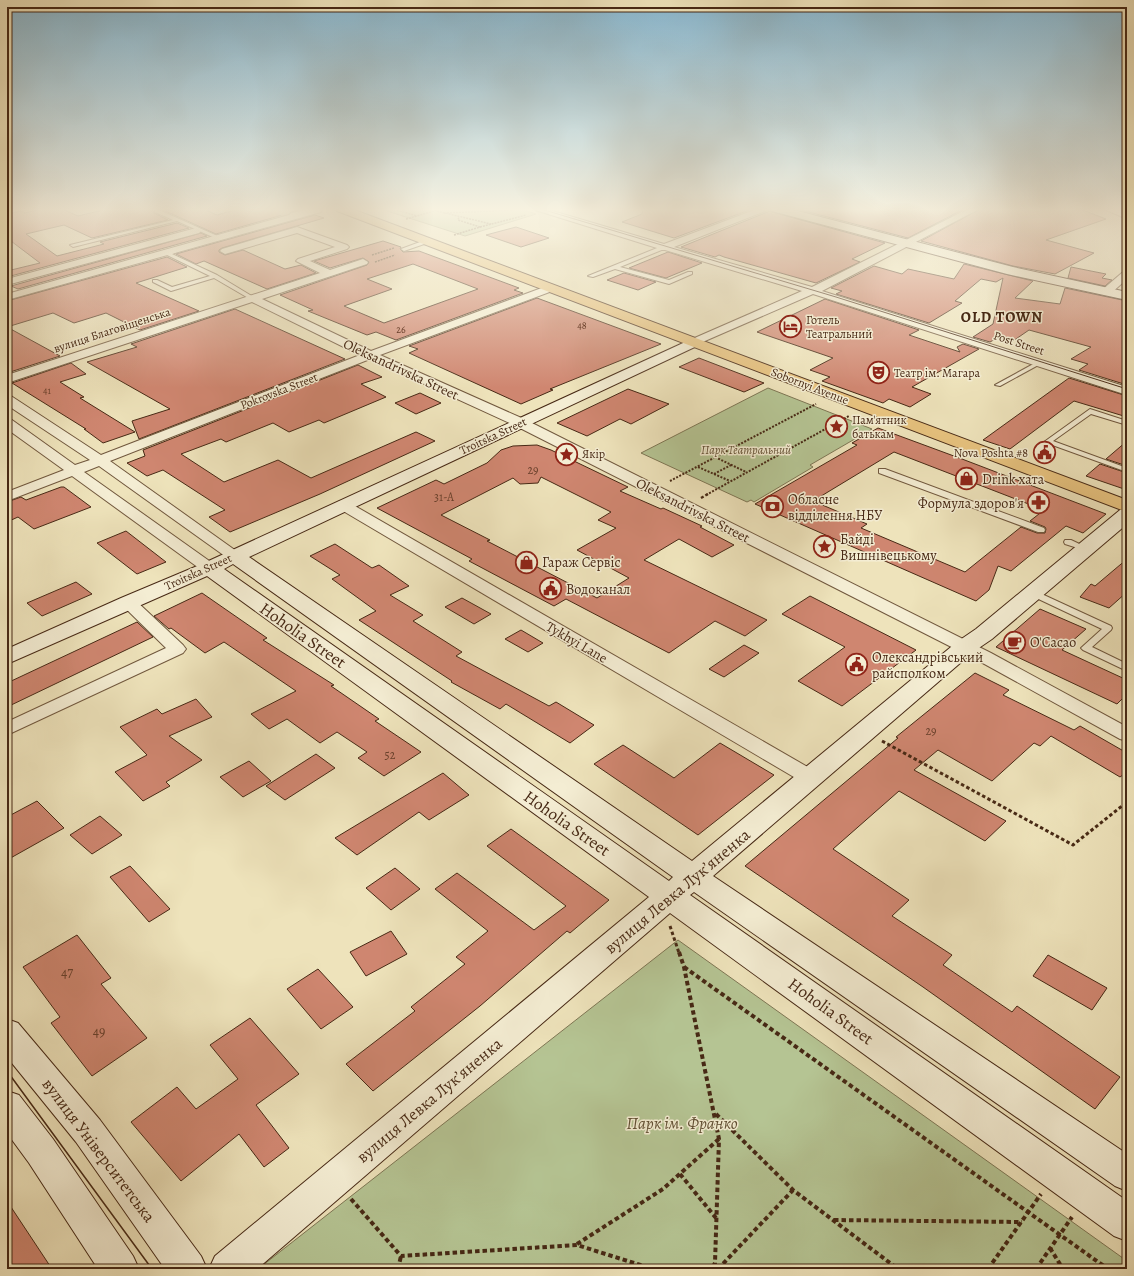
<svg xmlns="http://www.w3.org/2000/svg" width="1134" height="1276" font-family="Alegreya,serif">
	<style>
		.green { fill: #b5c493; stroke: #7e7654 }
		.building { fill: #cf8670; stroke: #472915; fill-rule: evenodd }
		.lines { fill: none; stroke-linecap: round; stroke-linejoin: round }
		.street-tunnel { stroke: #cdbe9a; stroke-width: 10; stroke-dasharray: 10 5; stroke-linecap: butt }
		.lane-casing { stroke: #71583e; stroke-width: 2 }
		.street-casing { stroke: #71583e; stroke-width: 2 }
		.secondary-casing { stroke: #472915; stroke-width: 2 }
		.primary-casing { stroke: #472915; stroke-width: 2 }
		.path-far4 { stroke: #472915; stroke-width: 1.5; stroke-dasharray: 2 1; stroke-linecap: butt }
		.path-far3 { stroke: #472915; stroke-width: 2; stroke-dasharray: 2 1.5; stroke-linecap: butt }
		.path-far2 { stroke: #472915; stroke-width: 2.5; stroke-dasharray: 3 2; stroke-linecap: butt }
		.path-far1 { stroke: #472915; stroke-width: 3; stroke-dasharray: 3.5 2.5; stroke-linecap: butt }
		.path { stroke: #472915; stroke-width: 4; stroke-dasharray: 4.5 3; stroke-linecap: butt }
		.lane { fill: #f4edd3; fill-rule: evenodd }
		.street { fill: #f4edd3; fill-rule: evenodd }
		.secondary { fill: #f4edd3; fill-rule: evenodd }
		.primary { fill: #e7c27e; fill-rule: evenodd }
		.tram-far1 { stroke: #472915; stroke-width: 1 }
		.tram { stroke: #472915; stroke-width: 1.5 }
		.labels { text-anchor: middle; stroke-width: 3; stroke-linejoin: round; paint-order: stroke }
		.far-number-label { font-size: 10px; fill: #69402c }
		.far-poi-label { font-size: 12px; fill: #472915; stroke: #f4edd3; text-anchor: start }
		.far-street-label { font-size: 12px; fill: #472915; stroke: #f4edd3 }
		.far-park-label { font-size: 12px; font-style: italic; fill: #625034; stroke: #f4edd3 }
		.number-label { font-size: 12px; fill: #69402c }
		.street-label { font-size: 14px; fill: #472915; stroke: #f4edd3 }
		.poi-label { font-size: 14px; fill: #472915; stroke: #f4edd3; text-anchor: start }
		.near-number-label { font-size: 14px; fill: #69402c }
		.far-district-label { font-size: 15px; font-weight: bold; letter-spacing: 1px; fill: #472915; stroke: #f4edd3 }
		.near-street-label { font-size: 17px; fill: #472915; stroke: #f4edd3 }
		.near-park-label { font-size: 17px; font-style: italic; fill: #625034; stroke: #f4edd3 }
	</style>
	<rect width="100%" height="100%" fill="#eee3bb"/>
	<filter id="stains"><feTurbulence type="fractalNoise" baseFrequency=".005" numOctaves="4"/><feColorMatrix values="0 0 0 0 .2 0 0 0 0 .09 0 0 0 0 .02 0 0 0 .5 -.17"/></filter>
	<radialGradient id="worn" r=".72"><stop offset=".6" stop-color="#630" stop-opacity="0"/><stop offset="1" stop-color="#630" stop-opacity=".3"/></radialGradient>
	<g class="green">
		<polygon points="381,209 521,209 536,214 465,236"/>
		<polygon points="768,388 872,429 810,465 813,467 754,502 751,500 747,502 641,453"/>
		<polygon points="678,940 1127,1261 1127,1269 258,1269"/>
	</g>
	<g class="building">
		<polygon points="42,209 62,209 78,216 107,209 154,209 154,213 168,220 92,238 64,225 26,234 57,256 104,244 100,242 177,223 189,228 7,277 7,271 40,263 7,238 7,214 21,211 25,213"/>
		<polygon points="161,209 203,209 217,215 238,209 300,210 216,234"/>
		<polygon points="643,209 752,209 674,238 622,222 642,214"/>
		<polygon points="797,209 964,209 908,238"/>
		<polygon points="980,209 1080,209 1106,219 1046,240 1094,253 1055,274 1013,266 921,241"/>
		<polygon points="770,211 772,212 885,243 852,259 860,262 816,283 724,257 719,255 715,257 681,247"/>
		<polygon points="315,215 324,218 222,248 219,250 219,252 225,255 243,250 285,269 301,265 316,273 267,289 204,261 196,264 176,254"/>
		<polygon points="516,227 549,238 521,247 486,235"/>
		<polygon points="201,233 207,236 18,289 11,286"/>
		<path d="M 383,241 L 401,247 L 400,249 L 403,252 L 419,251 L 519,288 L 514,290 L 523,293 L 396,340 L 376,332 L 367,335 L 308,311 L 313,310 L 280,295 L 367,265 L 369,262 L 363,258 L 330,268 L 314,261 ZM 413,264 L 478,289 L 384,323 L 344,306 L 392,289 L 367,279 Z"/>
		<polygon points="668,252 702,263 666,278 629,268"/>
		<polygon points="167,257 187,267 136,283 199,311 140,330 106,313 74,323 53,313 7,327 60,356 7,373 7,301"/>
		<polygon points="964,264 1033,281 1015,298 1060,304 1065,288 1127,301 1127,385 1079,370 1088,364 1071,359 1091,347 1029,330 1013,341 999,337 990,342 973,337 993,324 1003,278 996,282 981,279 955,301 962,303 929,323 836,294 842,291 831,288 874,266 902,274 908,269 954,279"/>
		<polygon points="1071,267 1106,274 1102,278 1112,280 1105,286 1068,278"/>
		<polygon points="624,273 656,282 638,290 607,280"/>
		<polygon points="537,298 661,344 550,389 553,390 521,404 409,353 418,349 409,346"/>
		<polygon points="825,299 919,330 909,335 960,352 957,347 963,344 979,349 912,387 931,394 910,407 889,399 883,403 822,381 830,377 810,370 833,358 757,332"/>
		<polygon points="235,309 345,359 139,439 132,421 170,409 87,362 137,347 131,344"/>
		<polygon points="699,358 764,383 744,392 679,367"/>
		<polygon points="71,363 86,374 60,382 84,397 80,398 135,432 103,443 84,429 86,429 12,383"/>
		<polygon points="358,365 382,377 361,384 386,397 324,423 319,420 289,432 273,423 226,442 221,439 181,454 224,482 278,460 311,478 416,432 435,441 320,494 230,532 209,517 225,510 163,470 147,476 127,463 145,456 143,450"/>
		<polygon points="1069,378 1127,396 1127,417 1074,401 1010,449 983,440"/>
		<polygon points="628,389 669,404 631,424 620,419 587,436 557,423"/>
		<polygon points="420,393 441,403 416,414 395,403"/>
		<path d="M 878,428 L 962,459 L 1106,514 L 1083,533 L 1066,526 L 1011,571 L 998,566 L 989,590 L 976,601 L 755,504 L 857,445 L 852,443 ZM 894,452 L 1044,510 L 1030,521 L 1045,527 L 1046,529 L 1045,533 L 1037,533 L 1021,527 L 965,572 L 861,528 L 867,524 L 813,501 Z"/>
		<polygon points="1127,441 1127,466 1106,459"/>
		<path d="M 537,445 L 551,450 L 628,487 L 620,491 L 661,509 L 663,508 L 702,526 L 700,527 L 734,545 L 712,557 L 679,539 L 644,560 L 767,620 L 745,636 L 715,621 L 669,653 L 566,599 L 554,606 L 469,561 L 472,559 L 377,508 L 436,480 L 444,484 L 487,463 L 501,450 L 513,446 ZM 541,477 L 611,512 L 598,520 L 616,528 L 577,550 L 629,578 L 597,598 L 487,541 L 490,540 L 441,515 L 513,478 L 520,484 L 538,483 Z"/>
		<polygon points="1100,464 1127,473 1127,490 1086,476"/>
		<polygon points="61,487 64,487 91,507 34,529 18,517 7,522 7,502 21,497 26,500"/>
		<polygon points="126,531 166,562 137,574 97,543"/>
		<polygon points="335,544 372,568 379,565 409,586 390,595 423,615 413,621 462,652 456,656 549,706 556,702 594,725 570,743 506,704 500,709 451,682 452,681 359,620 376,611 332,579 340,575 310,556"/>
		<polygon points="1127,559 1127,592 1109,608 1080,597 1091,584 1095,586"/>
		<polygon points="76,582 92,594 42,616 27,603"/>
		<polygon points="202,593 267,638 263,640 334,685 331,686 379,719 375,721 421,752 384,776 358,758 367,752 337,732 320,743 287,719 269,729 251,714 296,691 224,642 205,653 171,628 169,629 154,616"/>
		<polygon points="810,596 916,650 842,706 798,681 845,647 782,614"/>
		<polygon points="462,598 491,614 474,624 445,607"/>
		<polygon points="1040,609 1086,629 1062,650 1127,680 1127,694 1117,704 996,647"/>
		<polygon points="137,622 153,637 7,707 7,683"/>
		<polygon points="521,630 543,643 528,652 505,639"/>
		<polygon points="744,645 759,653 724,677 709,669"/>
		<polygon points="975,673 1009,690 1003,695 1074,730 1080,726 1127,753 1127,772 1120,777 1051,736 1040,746 1034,743 992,781 938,750 914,770 1006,821 985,841 899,791 833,849 909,900 892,916 952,955 943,965 1012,1012 1017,1006 1120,1077 1095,1109 923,987 745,866 898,738 896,737"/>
		<polygon points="196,699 212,717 169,736 202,760 166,782 170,786 143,801 115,772 147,755 120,727 157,709 162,714"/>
		<polygon points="720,743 774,775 698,835 594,764 623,745 674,778"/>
		<polygon points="316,754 335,768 285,800 266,786"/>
		<polygon points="249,761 271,781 243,797 220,777"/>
		<polygon points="443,773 469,795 429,820 419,812 357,855 335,838"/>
		<polygon points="37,801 64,828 7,860 7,817"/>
		<polygon points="100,816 122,835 92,854 70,835"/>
		<polygon points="511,829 609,900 570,933 567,931 480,1006 373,1091 346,1064 415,1011 411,1007 465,964 456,957 488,931 435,889 457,873 534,930 566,906 487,846"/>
		<polygon points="130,866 170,909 149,922 110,877"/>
		<polygon points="395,868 420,889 391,910 366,888"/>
		<polygon points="391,931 407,954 366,976 350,952"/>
		<polygon points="77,935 111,978 101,984 147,1038 92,1076 51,1023 60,1017 23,967"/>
		<polygon points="1048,955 1107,988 1092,1010 1033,976"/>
		<polygon points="318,969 353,1007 321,1029 287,989"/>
		<polygon points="250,1018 299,1074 256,1105 289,1148 264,1167 239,1134 181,1181 131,1122 177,1087 196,1109 238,1079 210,1045"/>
		<polygon points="7,1201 52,1269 7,1269"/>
	</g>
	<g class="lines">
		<polyline class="street-tunnel" points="281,210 294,215"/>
		<defs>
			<g id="lane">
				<polygon points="155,210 159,210 222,238 217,241 213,241 212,240 215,238 177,221 73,247 70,245 173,220 155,212"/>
				<polygon points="428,239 431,241 430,242 404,251 401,249"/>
				<polygon points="662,246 664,247 664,249 620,267 669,280 688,272 692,272 692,274 669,284 615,269 593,277 588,276"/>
				<polygon points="177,248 179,249 179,251 172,254 217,275 255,298 250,299 214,278 171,291 153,282 153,280 157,280 172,287 210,276 165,254"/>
				<polygon points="1037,362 1042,363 1000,386 995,385"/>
				<polygon points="1090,409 1127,421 1127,425 1091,414 1053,441 1127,468 1127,472 1044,442"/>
				<polygon points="879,469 885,469 1044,528 1045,530 1044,532 1038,532 879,473"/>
				<polygon points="1065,540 1071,540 1088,548 1084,550 1065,544 1064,542"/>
				<polygon points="1033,590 1111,626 1112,628 1111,630 1092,647 1127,664 1127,671 1083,650 1081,648 1102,629 1030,595 1029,593"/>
			</g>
			<g id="street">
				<polygon points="311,209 322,210 321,212 7,300 7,294 289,215 291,213"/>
				<polygon points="532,209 546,209 664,244 757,209 770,209 674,247 812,287 968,209 979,209 822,291 1127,387 1127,395 813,294 698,344 690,344 688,342 690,340 802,291 665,250 659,250 657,248"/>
				<polygon points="1104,209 1117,209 1127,213 1127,219"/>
				<polygon points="297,227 347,245 349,247 347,249 310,261 330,270 363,259 368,262 367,264 262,299 371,351 547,286 555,286 556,288 555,290 380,355 526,420 991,653 1127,727 1127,741 1120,739 979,661 516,426 370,359 110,461 239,553 242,556 239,559 229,559 99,466 84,472 215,565 217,568 215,571 203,571 72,476 7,501 7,492 64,470 7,429 7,419 12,420 75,465 90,460 7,405 7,395 11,396 101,455 360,355 252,302 7,383 7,375 320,273 296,261 298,259 335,247 297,233 225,254 220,251 222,249"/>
				<polygon points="196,228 201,231 199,233 7,285 7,279"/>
				<polygon points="1127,271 1127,279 1110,294 1102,294 1101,292 1102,290 1123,272"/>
				<polygon points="343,501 348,502 818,773 821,778 818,783 811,785 804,783 338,508 336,505 338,502"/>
				<polygon points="128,597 134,599 183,645 186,649 183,653 7,735 7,722 166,648 122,605 120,602 122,599"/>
			</g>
			<g id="secondary">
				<polygon points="770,209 790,209 1013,267 1127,292 1127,300 1007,274 772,211"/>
				<path d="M 694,338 L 699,339 L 701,342 L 699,345 L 249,557 L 692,861 L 957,642 L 976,629 L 1120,510 L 1127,508 L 1127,524 L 992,639 L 973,652 L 713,876 L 1127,1154 L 1127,1191 L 1115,1186 L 694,892 L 690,895 L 1127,1201 L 1127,1241 L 1114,1236 L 670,913 L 257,1269 L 209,1269 L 215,1256 L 649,897 L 207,576 L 7,664 L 7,649 L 121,598 L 202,564 ZM 233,564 L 673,877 L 669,881 L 224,569 Z"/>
				<polygon points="7,1019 18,1023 100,1120 201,1256 207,1269 165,1269 76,1142 7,1057"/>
				<polygon points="7,1091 19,1095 53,1139 133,1256 139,1269 98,1269 29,1163 7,1133"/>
			</g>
			<polygon id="primary" points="335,209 352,209 1127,500 1127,512 337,211"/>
		</defs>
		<use href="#lane" class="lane-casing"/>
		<use href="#street" class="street-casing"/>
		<use href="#secondary" class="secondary-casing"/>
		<use href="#primary" class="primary-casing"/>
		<g class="path-far4">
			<polyline points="394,209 417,216"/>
			<polyline points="437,211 491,224"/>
			<polyline points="444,213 514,210"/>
			<polyline points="406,219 441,209"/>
			<polyline points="480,227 526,215"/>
			<polyline points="454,235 480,227 458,220 459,217"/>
			<polyline points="372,255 394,248"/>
			<polyline points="375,262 395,255"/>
		</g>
		<g class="path-far3">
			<polyline points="715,457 746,472"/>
			<polyline points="698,467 730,481"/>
			<polyline points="714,474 731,465"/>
			<polyline points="670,481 816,404"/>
			<polyline points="706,495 849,416"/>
		</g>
		<polyline class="path-far2" points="701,498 708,494"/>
		<g class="path-far1">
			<polyline points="882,741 1073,845 1127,802"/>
			<polyline points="670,926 679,953"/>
		</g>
		<g class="path">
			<polyline points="679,952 684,967 719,1139 715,1263 712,1269"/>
			<polyline points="684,967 1108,1269"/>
			<polyline points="716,1114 793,1190 898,1269"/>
			<polyline points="680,1174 716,1218"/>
			<polyline points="351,1199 401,1256 577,1245 653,1269"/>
			<polyline points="834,1220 1022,1222"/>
			<polyline points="577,1244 663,1189 719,1139"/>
			<polyline points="1050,1248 1063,1269"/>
			<polyline points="398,1269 401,1256"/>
			<polyline points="718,1269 793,1190"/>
			<polyline points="988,1269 1041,1194"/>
			<polyline points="1036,1269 1072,1217"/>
		</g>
		<use href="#lane" class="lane"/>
		<use href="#street" class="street"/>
		<use href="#secondary" class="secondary"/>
		<use href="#primary" class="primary"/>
		<polyline class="tram-far1" points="541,209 836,297 1127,389"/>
		<polyline class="tram" points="7,1071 152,1269"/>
	</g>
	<linearGradient id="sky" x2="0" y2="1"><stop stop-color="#88b8d1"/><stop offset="0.54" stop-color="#f7f2e0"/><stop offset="1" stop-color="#f7f2e0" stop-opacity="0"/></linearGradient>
	<rect width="1134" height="388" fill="url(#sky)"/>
	<defs>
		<symbol id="hotel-ring" viewBox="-11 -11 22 22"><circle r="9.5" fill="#f4edd3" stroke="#8f2418" stroke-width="1.5"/><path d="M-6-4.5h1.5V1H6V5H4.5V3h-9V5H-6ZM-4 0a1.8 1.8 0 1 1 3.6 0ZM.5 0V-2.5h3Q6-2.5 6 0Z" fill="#8f2418"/></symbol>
		<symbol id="theatre-ring" viewBox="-11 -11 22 22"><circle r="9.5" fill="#f4edd3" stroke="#8f2418" stroke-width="1.5"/><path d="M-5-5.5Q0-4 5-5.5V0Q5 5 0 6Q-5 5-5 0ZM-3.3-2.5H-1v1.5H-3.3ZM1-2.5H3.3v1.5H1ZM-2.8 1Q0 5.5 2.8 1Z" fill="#8f2418"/></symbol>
		<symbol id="sight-ring" viewBox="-11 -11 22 22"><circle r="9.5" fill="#f4edd3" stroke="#8f2418" stroke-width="1.5"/><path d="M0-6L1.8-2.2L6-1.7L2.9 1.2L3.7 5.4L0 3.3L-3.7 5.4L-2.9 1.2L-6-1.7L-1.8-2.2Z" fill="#8f2418"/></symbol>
		<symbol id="civic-ring" viewBox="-11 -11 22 22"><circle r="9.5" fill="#f4edd3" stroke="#8f2418" stroke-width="1.5"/><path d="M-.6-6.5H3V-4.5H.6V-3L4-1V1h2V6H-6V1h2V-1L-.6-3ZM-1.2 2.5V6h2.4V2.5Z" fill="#8f2418"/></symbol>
		<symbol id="shop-ring" viewBox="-11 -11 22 22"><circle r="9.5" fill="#f4edd3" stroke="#8f2418" stroke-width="1.5"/><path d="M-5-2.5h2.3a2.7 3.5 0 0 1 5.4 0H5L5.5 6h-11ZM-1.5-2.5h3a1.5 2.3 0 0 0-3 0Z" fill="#8f2418"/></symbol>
		<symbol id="pharmacy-ring" viewBox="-11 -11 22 22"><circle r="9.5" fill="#f4edd3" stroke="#8f2418" stroke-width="1.5"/><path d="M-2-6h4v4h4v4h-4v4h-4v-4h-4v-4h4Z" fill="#8f2418"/></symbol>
		<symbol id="bank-ring" viewBox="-11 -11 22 22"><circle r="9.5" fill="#f4edd3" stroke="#8f2418" stroke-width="1.5"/><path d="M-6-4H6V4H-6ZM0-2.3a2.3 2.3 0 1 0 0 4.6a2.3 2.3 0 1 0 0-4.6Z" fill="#8f2418"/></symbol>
		<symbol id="cafe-ring" viewBox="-11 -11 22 22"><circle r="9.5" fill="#f4edd3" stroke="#8f2418" stroke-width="1.5"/><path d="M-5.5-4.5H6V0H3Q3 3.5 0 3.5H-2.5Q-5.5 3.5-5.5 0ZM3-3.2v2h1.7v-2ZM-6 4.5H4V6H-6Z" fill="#8f2418"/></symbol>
	</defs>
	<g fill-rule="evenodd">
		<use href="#hotel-ring" x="778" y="314" width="25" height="25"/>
		<use href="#theatre-ring" x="866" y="360" width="25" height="25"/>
		<use href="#sight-ring" x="824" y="414" width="25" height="25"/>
		<use href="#civic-ring" x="1032" y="440" width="25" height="25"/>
		<use href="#sight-ring" x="554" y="442" width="25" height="25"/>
		<use href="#shop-ring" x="954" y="466" width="25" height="25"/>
		<use href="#pharmacy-ring" x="1026" y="490" width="25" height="25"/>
		<use href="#bank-ring" x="760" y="494" width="25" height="25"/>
		<use href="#sight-ring" x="812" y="534" width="25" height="25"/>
		<use href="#shop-ring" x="514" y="550" width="25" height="25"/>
		<use href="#civic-ring" x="538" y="576" width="25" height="25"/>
		<use href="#cafe-ring" x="1002" y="630" width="25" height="25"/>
		<use href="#civic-ring" x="844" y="652" width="25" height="25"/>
	</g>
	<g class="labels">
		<g class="far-number-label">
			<text x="582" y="329">48</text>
			<text x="401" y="333">26</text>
			<text x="47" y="394">41</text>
		</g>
		<g class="far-poi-label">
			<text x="806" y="324">Готель<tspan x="806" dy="14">Театральний</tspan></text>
			<text x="894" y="377">Театр ім. Магара</text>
			<text x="852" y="424">Пам'ятник<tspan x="852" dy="14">батькам</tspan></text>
			<text x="1028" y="457" text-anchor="end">Nova Poshta #8</text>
			<text x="582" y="458">Якір</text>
		</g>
		<g class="far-street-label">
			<text transform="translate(112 330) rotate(-18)" y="4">вулиця Благовіщенська</text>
			<text transform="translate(1019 343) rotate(18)" y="4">Post Street</text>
			<text transform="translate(810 386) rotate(21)" y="4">Sobornyi Avenue</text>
			<text transform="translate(279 391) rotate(-21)" y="4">Pokrovska Street</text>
			<text transform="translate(493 436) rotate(-25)" y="4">Troitska Street</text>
			<text transform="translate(198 572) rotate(-24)" y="4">Troitska Street</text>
		</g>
		<g class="far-park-label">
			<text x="746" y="454">Парк Театральний</text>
		</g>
		<g class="number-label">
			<text x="533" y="474">29</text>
			<text x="444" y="501">31-А</text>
			<text x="931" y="735">29</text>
			<text x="390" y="759">52</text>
		</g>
		<g class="street-label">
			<text transform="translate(401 369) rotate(25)" y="5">Oleksandrivska Street</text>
			<text transform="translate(693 510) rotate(27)" y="5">Oleksandrivska Street</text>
			<text transform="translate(577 642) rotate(30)" y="5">Tykhyi Lane</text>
		</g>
		<g class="poi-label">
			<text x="982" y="484">Drink хата</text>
			<text x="788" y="504">Обласне<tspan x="788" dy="16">відділення НБУ</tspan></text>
			<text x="1024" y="508" text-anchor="end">Формула здоров'я</text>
			<text x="840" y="544">Байді<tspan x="840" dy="16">Вишнівецькому</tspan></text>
			<text x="542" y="567">Гараж Сервіс</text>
			<text x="566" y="594">Водоканал</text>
			<text x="1030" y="647">O'Cacao</text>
			<text x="872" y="662">Олександрівський<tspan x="872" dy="16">райсполком</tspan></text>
		</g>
		<g class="near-number-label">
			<text x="67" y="977">47</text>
			<text x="99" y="1036">49</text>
		</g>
		<g class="far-district-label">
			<text x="1002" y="322">OLD TOWN</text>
		</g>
		<g class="near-street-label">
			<text transform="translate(303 635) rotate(35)" y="6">Hoholia Street</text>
			<text transform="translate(567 823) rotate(35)" y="6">Hoholia Street</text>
			<text transform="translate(677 891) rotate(-40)" y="6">вулиця Левка Лукʼяненка</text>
			<text transform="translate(831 1011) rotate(36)" y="6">Hoholia Street</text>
			<text transform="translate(429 1100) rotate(-40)" y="6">вулиця Левка Лукʼяненка</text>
			<text transform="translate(99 1150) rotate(53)" y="6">вулиця Університетська</text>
		</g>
		<g class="near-park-label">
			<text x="682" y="1129">Парк ім. Франко</text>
		</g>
	</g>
	<rect width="1134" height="1276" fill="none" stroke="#eee3bb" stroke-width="24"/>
	<rect x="8" y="8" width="1118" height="1260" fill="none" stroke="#472915" stroke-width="2"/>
	<rect x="12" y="12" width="1110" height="1252" fill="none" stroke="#472915"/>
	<rect width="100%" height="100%" filter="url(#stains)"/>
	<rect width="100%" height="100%" fill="url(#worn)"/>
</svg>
